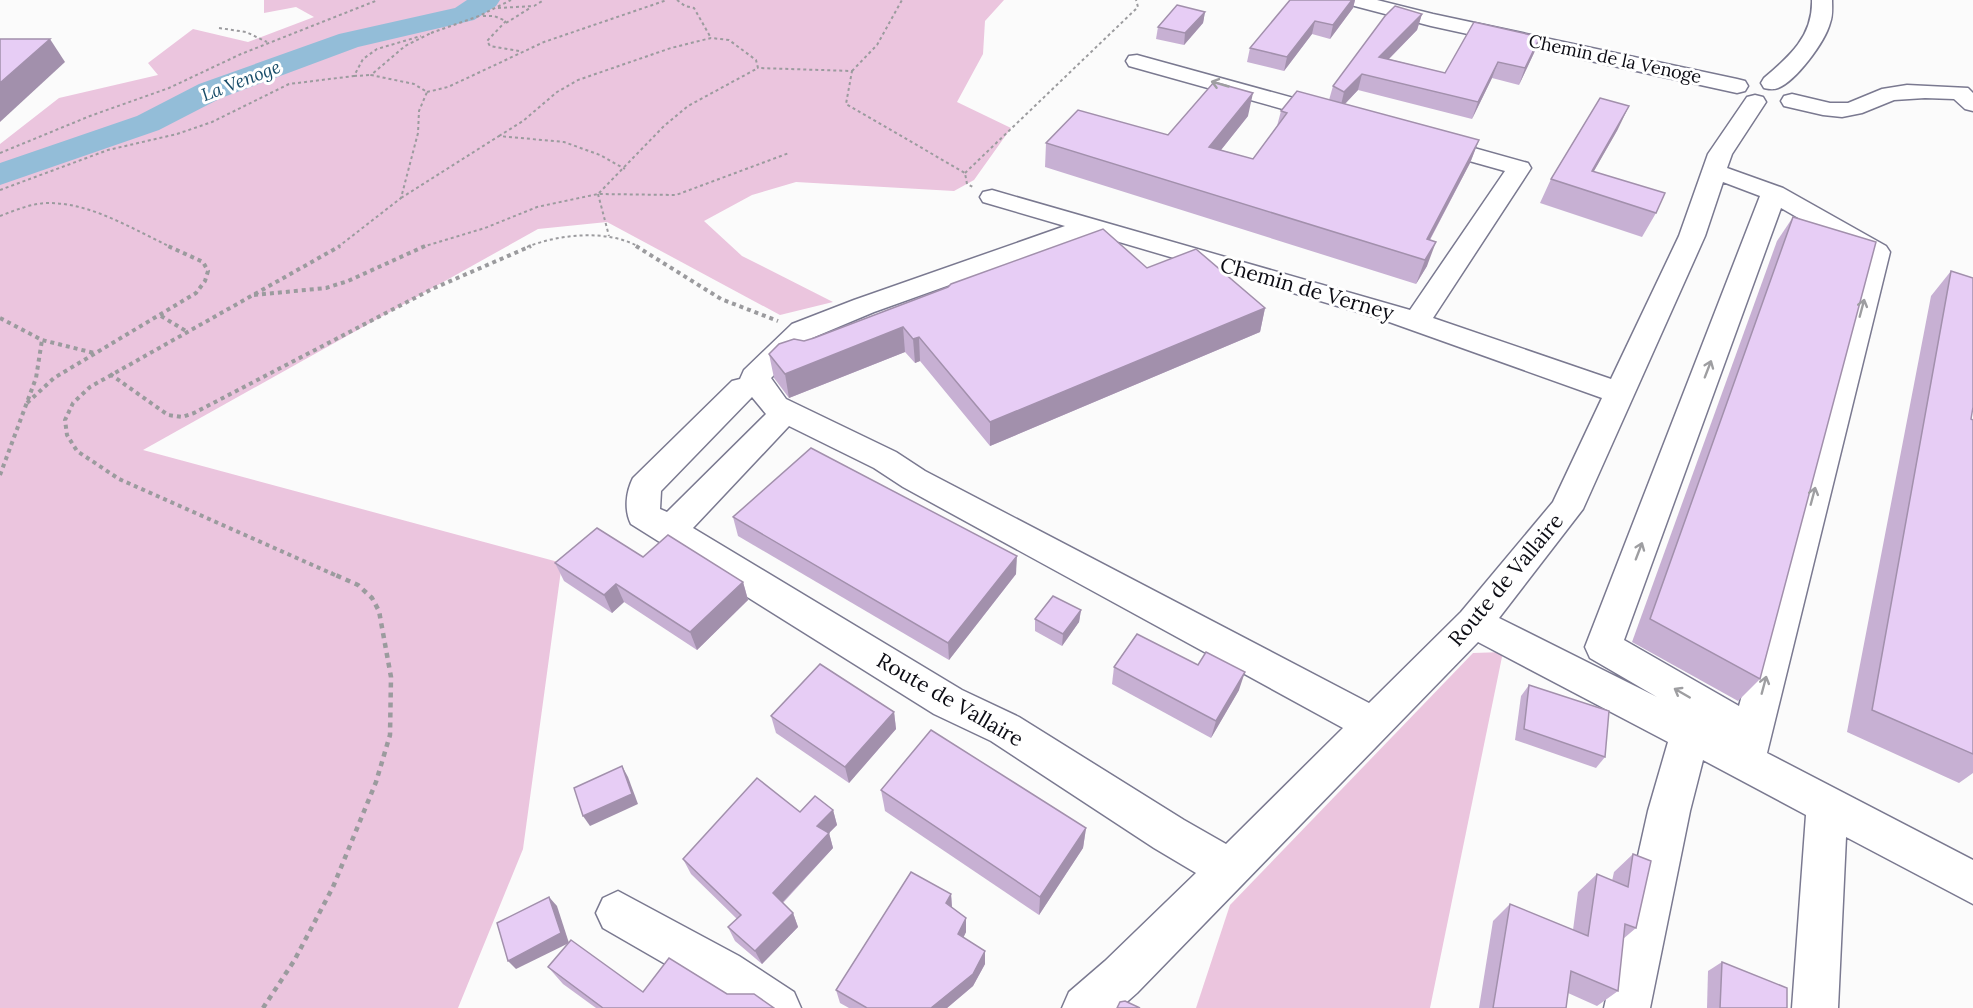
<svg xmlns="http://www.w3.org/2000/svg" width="1973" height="1008" font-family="Lora,serif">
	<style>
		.green { fill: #ebc5de }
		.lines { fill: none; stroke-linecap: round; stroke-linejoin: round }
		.river { fill: #93bdd8; fill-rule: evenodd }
		.minor-casing { stroke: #7a7990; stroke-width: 3 }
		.path-far2 { stroke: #9b9b9e; stroke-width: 2; stroke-dasharray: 3 3; stroke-linecap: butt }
		.path-far1 { stroke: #9b9b9e; stroke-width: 4; stroke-dasharray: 4 4; stroke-linecap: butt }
		.path { stroke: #9b9b9e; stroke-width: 4.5; stroke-dasharray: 5 5; stroke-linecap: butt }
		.minor { fill: #fff; fill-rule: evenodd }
		.wall { fill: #c7b0d3 }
		.shaded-wall { fill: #a290ac }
		.building { fill: #e7cdf5; stroke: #a290ac; stroke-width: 1.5 }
		.oneway { stroke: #9e9ea1 }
		.labels { text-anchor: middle; stroke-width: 6; stroke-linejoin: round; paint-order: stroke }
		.far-street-label { font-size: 18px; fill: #0c0c14; stroke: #fff }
		.far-water-label { font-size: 18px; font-style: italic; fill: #194d69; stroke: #fff }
		.street-label { font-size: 21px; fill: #0c0c14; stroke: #fff }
	</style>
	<rect width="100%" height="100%" fill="#fbfbfb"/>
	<g class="green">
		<polygon points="264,0 1004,0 985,21 983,54 957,102 1011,128 974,180 954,191 796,182 752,195 704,221 742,256 833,302 780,315 607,222 538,229 143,450 562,563 523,849 458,1008 0,1008 0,144 59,98 158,75 148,63 193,29 248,42 314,17 296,7 264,13"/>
		<polygon points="1503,652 1430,1008 1196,1008 1230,905 1473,653"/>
	</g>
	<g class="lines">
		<polygon class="river" points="467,0 500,0 496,6 474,20 358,47 221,98 159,130 0,185 0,163 137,116 199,84 339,34 455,8"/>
		<defs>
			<g id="minor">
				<polygon points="1344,0 1377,0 1433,14 1737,79 1745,81 1748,86 1745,91 1737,93 1431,26 1347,4"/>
				<path d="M 1812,0 L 1832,0 C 1832,8 1833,15 1830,23 C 1825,42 1796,81 1778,88 C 1773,90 1769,89 1764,88 L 1761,83 L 1764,78 C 1790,56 1813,36 1812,0 Z"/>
				<polygon points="1137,55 1337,110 1340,115 1337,120 1329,122 1129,66 1126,61 1129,56"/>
				<polygon points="1907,85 1968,88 1973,93 1973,111 1965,109 1954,99 1925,98 1894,100 1862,113 1842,117 1823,115 1784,106 1781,101 1784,96 1792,94 1830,103 1848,103 1882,89"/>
				<path d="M 1755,95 L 1763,97 L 1766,102 L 1732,154 L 1727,168 L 1783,188 L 1886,246 L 1890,252 L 1767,753 L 1973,860 L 1973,904 L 1846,837 L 1838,1008 L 1792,1008 L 1806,815 L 1703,760 L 1690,811 L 1650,1008 L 1604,1008 L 1648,811 L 1668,742 L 1478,642 L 1137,993 L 1120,1008 L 1062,1008 L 1069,992 L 1105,961 L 1196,873 L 1154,848 L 991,741 L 934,714 L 631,524 C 624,510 626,492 633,478 L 732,381 L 740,379 L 744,370 L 792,324 L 854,300 L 1065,226 L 983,202 L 980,197 L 983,192 L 992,190 L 1410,310 L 1505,171 L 1423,148 L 1419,143 L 1423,138 L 1431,136 L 1528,163 L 1531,168 L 1433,318 L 1611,379 L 1679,236 L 1708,154 L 1747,97 ZM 1723,182 L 1760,196 L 1585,647 L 1590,658 L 1657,697 L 1499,618 L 1583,509 L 1705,236 ZM 1781,208 L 1863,255 L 1739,706 L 1624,640 ZM 1092,234 L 1378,318 L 1602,398 L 1553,502 L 1461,612 L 1369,703 L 925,471 L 896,452 L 786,399 L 771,378 L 812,338 L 874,312 ZM 752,397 L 766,414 L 667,512 L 660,509 L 661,491 ZM 789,426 L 874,468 L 903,487 L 1343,728 L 1226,844 L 1184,820 L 1019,717 L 962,690 L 693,528 Z"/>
				<polygon points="618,891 739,956 794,992 801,1008 737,1008 707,988 603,928 596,913 603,898"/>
			</g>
		</defs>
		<use href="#minor" class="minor-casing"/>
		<g class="path-far2">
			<polyline points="677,0 685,6 694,8 711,38"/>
			<polyline points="498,8 534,6 544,0"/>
			<polyline points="483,16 494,16 506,21 487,41 490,46 519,51"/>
			<polyline points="506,23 530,8"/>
			<polyline points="219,28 246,32 267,42"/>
			<polyline points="431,33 479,16 511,0"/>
			<polyline points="852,71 877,45 902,0"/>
			<polyline points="354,76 371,75"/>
			<polyline points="427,92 448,87 544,42 667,0"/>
			<polyline points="499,136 523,121 557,92 578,80 671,48 711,38 729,40 756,60 758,68 852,71 846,104 965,173 967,184 973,187"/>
			<polyline points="0,153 90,116 169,88 241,54 378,0"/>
			<polyline points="965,173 1138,7 1136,0"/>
			<polyline points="0,190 108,150 177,134 212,122 289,84 354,76 363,59 377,49 421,36"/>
			<polyline points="599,193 664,126 688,106 758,68"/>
			<polyline points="598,194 609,236"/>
			<polyline points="401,198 499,136 564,142 600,155 625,169"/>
			<path d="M 0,216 C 16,210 32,203 49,203 C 92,203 134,230 171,247"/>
			<polyline points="338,247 401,198 418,133 419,111 427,92 414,84 371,75 405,46 433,32"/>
			<polyline points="422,247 485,228 537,207 598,194 676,195 789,153"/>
			<path d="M 527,247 C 559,234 608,229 639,247"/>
		</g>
		<g class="path-far1">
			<polyline points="636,246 721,299 778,321"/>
			<polyline points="254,295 326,288 348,281 425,246"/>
			<polyline points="161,316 186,331"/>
			<polyline points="0,318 42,340 94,353"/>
			<polyline points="110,374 168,415 182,417 194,413 432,289 531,246"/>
			<polyline points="27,403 54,378 196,293 205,281 208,271 203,262 168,246"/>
			<polyline points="0,475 36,378 42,340"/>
			<polyline points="335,575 119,479 77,451 67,435 65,420 73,403 90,387 340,246"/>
		</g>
		<polyline class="path" points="263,1008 294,961 333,887 376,782 390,735 391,677 379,611 372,598 358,585 331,573"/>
		<use href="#minor" class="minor"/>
	</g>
	<g class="wall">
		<polygon points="1290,0 1355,0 1353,8 1330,39 1312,34 1284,71 1247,62 1250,48"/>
		<polygon points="1205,12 1203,23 1184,45 1156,39 1158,27"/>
		<polygon points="1422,14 1417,30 1389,59 1445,73 1540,37 1534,53 1519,85 1492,78 1472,119 1358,90 1345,104 1479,140 1470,163 1430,240 1427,266 1416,284 1045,167 1046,143 1168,135 1248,116 1221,150 1253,159 1277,126 1281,111 1329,100 1333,86"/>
		<polygon points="1618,129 1594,171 1656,213 1642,237 1540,203 1551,179"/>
		<polygon points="1793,217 1760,679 1738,701 1632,642 1777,241"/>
		<polygon points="1147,268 1265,308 1260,332 990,446 920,361 915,363 905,352 789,398 774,378 769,354 804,341"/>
		<polygon points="1951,271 1971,419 1973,420 1973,773 1959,783 1847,732 1931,296"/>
		<polygon points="733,517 1016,574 949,660 738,536"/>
		<polygon points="643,557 743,582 748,600 697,650 624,602 612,613 564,581 555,563"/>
		<polygon points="1081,610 1079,622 1062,646 1035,631 1035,619"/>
		<polygon points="1198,665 1239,690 1211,738 1112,684 1114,667"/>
		<polygon points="1529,685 1605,757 1596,768 1515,740 1521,696"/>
		<polygon points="894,712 896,729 849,783 776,733 771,716"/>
		<polygon points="881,790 1086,828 1083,848 1039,915 885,811"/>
		<polygon points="833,810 837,825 829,833 833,848 783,903 793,913 798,927 762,964 735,941 728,927 737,919 691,874 683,859 800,812"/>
		<polygon points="1633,854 1636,928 1623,939 1618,991 1597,1006 1568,993 1566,1008 1479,1008 1493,921 1510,904 1573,930 1578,892 1597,874 1612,881 1614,872"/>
		<polygon points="951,894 952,907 966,932 963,937 985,964 973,986 947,1008 849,1008 840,1003 836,990"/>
		<polygon points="1722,962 1787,1008 1707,1008 1708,971"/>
		<polygon points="548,967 643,992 727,994 774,1008 596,1008 563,984"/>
	</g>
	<g class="shaded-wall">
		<polygon points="1352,0 1355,0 1353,8 1330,39 1333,25"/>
		<polygon points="1205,12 1203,23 1184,45 1185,33"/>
		<polygon points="1422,14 1417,30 1375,73 1379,57"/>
		<polygon points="1315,21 1312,34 1284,71 1287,57"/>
		<polygon points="1540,37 1534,53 1519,85 1525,68"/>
		<polygon points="50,39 65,62 0,122 0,83"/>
		<polygon points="1498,62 1492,78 1472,119 1478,102"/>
		<polygon points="1362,74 1358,90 1340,109 1344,92"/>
		<polygon points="1253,93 1248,116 1205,170 1209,147"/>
		<polygon points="1629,106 1618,129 1583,190 1592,171"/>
		<polygon points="1479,140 1470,163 1420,258 1427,239"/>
		<polygon points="1436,242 1427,266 1416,284 1425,260"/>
		<polygon points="1265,308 1260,332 990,446 990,422"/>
		<polygon points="903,327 905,352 789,398 785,374"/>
		<polygon points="919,337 920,361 915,363 913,339"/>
		<polygon points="1017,556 1016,574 949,660 948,643"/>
		<polygon points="743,582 748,600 697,650 690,632"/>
		<polygon points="616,584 624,602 612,613 604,595"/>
		<polygon points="1081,610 1079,622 1062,646 1063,634"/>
		<polygon points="1245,672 1239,690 1211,738 1216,721"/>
		<polygon points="894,712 896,729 849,783 845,767"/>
		<polygon points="622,766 628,777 638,804 590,826 583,816"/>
		<polygon points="833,810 837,825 829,833 833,848 778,907 773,893 817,826"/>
		<polygon points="1086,828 1083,848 1039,915 1040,897"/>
		<polygon points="951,894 952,908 946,903"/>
		<polygon points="549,897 557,906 569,943 516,969 508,961"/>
		<polygon points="793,913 798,927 762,964 755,951"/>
		<polygon points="966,918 966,932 959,947 958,934"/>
		<polygon points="985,951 985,964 973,986 947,1008 931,1008"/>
	</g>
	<g class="building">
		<polygon points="1290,0 1352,0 1333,25 1315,21 1287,57 1250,48"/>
		<polygon points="1177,5 1205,12 1185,33 1158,27"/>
		<polygon points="1395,6 1422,14 1379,57 1445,73 1474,22 1540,37 1525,68 1498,62 1478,102 1362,74 1344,92 1333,86 1385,16"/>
		<polygon points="0,39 50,39 0,83"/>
		<polygon points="1214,82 1253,93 1209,147 1253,159 1287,113 1281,111 1297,91 1479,140 1427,239 1436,242 1425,260 1046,143 1078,110 1168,135"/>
		<polygon points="1600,98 1629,106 1592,171 1665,193 1656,213 1551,179"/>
		<polygon points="1793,217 1876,242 1760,679 1650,619"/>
		<polygon points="1103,229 1147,268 1196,249 1265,308 990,422 919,337 913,339 903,327 785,374 769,354 779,344 794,339 804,341 814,338 948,287 951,284"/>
		<polygon points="1951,271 1973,278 1973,407 1971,419 1973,420 1973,754 1872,710"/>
		<polygon points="811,448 1017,556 948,643 733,517"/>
		<polygon points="597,528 643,557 668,535 743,582 690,632 616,584 604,595 555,563"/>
		<polygon points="1053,596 1081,610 1063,634 1035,619"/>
		<polygon points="1137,634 1198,665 1206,652 1245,672 1216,721 1114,667"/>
		<polygon points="820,664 894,712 845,767 771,716"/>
		<polygon points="1529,685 1609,711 1605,757 1524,729"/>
		<polygon points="931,730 1086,828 1040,897 881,790"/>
		<polygon points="622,766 632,794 583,816 574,788"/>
		<polygon points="757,778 800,812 815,796 833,810 817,826 829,833 773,893 793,913 755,951 728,927 741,915 683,859"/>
		<polygon points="1633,854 1651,861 1636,928 1625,924 1618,991 1571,971 1566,1008 1493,1008 1510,904 1588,936 1597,874 1628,887"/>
		<polygon points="911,872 951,894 946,903 966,918 958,934 985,951 973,974 931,1008 867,1008 836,990"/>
		<polygon points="549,897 561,933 508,961 497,923"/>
		<polygon points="571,940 643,992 669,958 727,994 754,994 774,1008 603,1008 548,967"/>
		<polygon points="1722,962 1787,988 1787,1008 1720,1008"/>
		<polygon points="1125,1001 1140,1008 1117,1008 1120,1002"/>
	</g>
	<defs><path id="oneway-shaft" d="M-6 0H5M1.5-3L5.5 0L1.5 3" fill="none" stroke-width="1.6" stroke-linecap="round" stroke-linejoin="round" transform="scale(1.5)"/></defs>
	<g class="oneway">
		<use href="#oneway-shaft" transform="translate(1220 84) rotate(-164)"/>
		<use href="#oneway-shaft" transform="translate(1862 308) rotate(-75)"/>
		<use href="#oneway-shaft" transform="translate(1708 369) rotate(-69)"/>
		<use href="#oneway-shaft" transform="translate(1813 496) rotate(-75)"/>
		<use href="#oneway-shaft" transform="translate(1639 551) rotate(-69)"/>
		<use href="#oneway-shaft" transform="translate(1764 685) rotate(-75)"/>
		<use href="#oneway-shaft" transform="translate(1682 693) rotate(-150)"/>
	</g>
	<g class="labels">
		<g class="far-street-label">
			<text transform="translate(1615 59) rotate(12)" y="6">Chemin de la Venoge</text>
		</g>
		<g class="far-water-label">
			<text transform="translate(241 81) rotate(-21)" y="6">La Venoge</text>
		</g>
		<g class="street-label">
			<text transform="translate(1307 289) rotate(16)" y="7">Chemin de Verney</text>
			<text transform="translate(1506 580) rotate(-50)" y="7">Route de Vallaire</text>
			<text transform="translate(950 700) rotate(30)" y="7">Route de Vallaire</text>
		</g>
	</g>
</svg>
